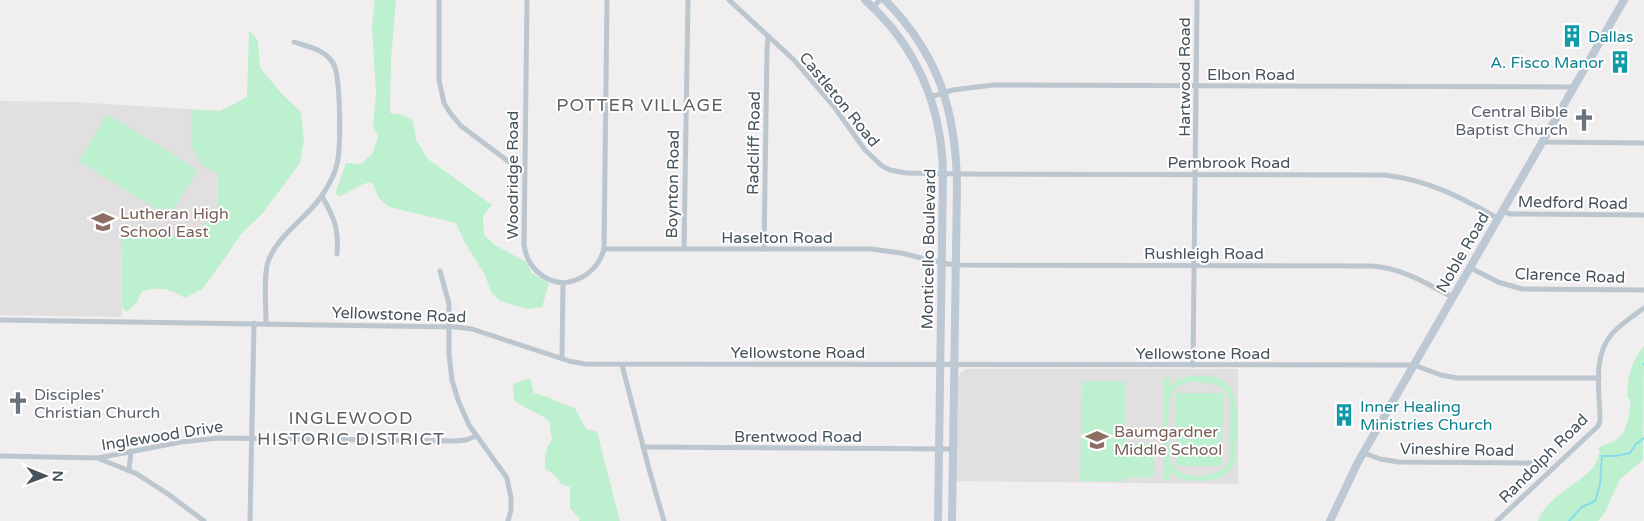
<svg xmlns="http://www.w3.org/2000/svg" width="1644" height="521" font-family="'Varela Round',sans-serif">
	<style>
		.education { fill: #e2dfe1 }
		.green { fill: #bcf0ce; fill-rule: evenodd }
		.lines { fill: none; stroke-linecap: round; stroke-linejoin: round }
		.stream { stroke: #88dbed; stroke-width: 2 }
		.minor { stroke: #bcc6ce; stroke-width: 5 }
		.secondary { stroke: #bcc8d3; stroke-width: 8 }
		.labels { text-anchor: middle; stroke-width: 4; stroke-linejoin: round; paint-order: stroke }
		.culture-label { font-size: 16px; fill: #0d838f; stroke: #fff; text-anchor: start }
		.street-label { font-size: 16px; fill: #46535c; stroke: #fff }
		.worship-label { font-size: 16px; fill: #5b616d; stroke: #fff; text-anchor: end }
		.education-label { font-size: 16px; fill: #785e54; stroke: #fff; text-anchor: start }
		.neighbourhood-label { font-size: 18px; letter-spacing: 1px; fill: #5b5f64; stroke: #fff }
	</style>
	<rect width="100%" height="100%" fill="#f1eeef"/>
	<g class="education">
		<polygon points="0,101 74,102 220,111 217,208 196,236 121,235 122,317 0,315"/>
		<polygon points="966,369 1238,369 1238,484 956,481 958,380 960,373"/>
	</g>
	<g class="green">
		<polygon points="375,0 396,0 391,59 390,113 403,115 413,121 416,140 428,159 492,205 483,216 484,235 495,245 526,262 532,273 549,283 542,307 528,309 500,301 491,292 485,275 465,243 456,223 389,207 379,198 372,182 363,184 340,196 335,194 346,163 361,164 373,153 378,137 373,126 376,93 372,26"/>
		<path d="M 249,30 L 258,41 L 260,68 L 282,94 L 301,112 L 304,140 L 300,163 L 262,214 L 241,234 L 227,255 L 202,289 L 185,298 C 168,288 161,287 142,291 L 137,302 L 127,312 L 122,307 L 121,235 L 196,236 L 217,208 L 218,173 L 201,165 L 191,145 L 191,110 L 220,111 L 247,97 Z"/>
		<polygon points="107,114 198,170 169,217 79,161"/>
		<path d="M 1644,346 L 1643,460 L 1620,479 L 1604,514 L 1598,521 L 1538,521 C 1545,499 1576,485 1592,469 C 1596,465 1598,457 1600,451 L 1598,449 C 1603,443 1610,444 1616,440 C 1628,432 1631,411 1630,398 L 1628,398 C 1626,379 1632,360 1644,346 Z"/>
		<path d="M 1189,376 C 1198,376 1208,375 1216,377 C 1245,387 1236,430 1236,454 C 1234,476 1218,481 1198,481 C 1187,481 1178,480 1169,471 L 1169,480 L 1163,480 L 1163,378 L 1169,377 L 1169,386 L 1178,379 ZM 1189,382 C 1238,381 1230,398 1230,438 C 1230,448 1232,459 1225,467 C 1215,479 1182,479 1173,466 C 1167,458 1167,405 1171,395 C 1175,387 1181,384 1189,382 Z"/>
		<path d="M 530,378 L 534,393 C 549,396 561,405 575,408 L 586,429 L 597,432 L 620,521 L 579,521 L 580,519 L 570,508 L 570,487 L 561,484 L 555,475 L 545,469 C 545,458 545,449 552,440 L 549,421 C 536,411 525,409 514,400 L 513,384 Z"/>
		<polygon points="1082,381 1126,381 1125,449 1135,444 1154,443 1154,474 1150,478 1125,477 1125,481 1080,481"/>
		<polygon points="1176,393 1223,393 1222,466 1175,466"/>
	</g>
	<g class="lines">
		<g class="stream">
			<polyline points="1644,364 1644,365"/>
			<polyline points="1569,521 1582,507 1595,501 1600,485 1602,456 1615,456 1630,453 1636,444 1644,438"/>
		</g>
		<g class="minor">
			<polyline points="439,0 439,80 444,103 451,114 461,126 524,173"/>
			<path d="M 527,0 L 524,245 C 527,266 542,281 563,283 L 562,358"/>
			<path d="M 729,0 L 794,60 L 835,108 L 865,150 L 882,166 L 890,170 L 906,173 L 962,174 L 1384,175 C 1428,180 1459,196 1497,218"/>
			<polyline points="873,7 880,0"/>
			<polyline points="930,97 953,90 993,85 1573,87"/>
			<polyline points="1542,142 1644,143"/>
			<path d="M 322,196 C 334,218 339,228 337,254"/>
			<polyline points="1501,211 1511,214 1644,215"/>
			<path d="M 604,249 L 871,249 L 901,253 L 942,263 L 956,265 L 1372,266 C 1402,268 1426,283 1452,297"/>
			<polyline points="684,249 688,0"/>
			<polyline points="764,249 767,50 768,37"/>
			<polyline points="1469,267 1498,282 1522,289 1644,290"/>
			<polyline points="440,271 449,304 449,354 452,380 458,400 469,425 507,478 511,498 511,510 508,521"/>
			<path d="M 563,283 C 583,281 599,268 604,249 L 607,0"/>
			<polyline points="0,320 457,327 472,329 569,361 585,364 1414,365 1441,375 1457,378 1599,378"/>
			<path d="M 266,323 C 266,308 263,271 269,259 C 281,231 312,215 326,189 C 331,181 335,173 337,164 C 341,148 341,75 333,63 C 324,49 309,47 294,42"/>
			<polyline points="622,365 649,469 664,521"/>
			<polyline points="1193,365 1197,0"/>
			<polyline points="643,447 953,449"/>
			<polyline points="1364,453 1380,459 1399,462 1534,463 1542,464 1550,470"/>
			<polyline points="0,456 98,458 181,442 218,438 456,441 466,440 476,436"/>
			<polyline points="100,459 137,474 168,494 204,521"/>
			<polyline points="129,470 131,451"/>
			<polyline points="250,521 254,323"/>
			<path d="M 1497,521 L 1598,426 L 1600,421 C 1600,393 1592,358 1611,335 C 1620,324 1633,316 1644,308"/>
		</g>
		<g class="secondary">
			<path d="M 865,0 C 916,45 942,106 943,174 L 938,521"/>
			<path d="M 885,0 C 938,54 956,110 957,185 L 952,521"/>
			<polyline points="1330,521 1358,462 1624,0"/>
		</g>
	</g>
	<defs>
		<symbol id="building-bare" viewBox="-9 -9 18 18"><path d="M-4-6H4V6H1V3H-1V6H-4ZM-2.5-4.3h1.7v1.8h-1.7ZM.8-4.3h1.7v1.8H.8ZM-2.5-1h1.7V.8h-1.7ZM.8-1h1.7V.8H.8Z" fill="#0f9aa8" stroke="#fff" stroke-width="2.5" paint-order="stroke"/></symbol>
		<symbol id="church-bare" viewBox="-9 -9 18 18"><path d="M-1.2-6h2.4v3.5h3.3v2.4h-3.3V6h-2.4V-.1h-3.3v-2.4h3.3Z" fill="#6b7280" stroke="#fff" stroke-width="2.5" paint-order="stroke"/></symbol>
		<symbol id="school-bare" viewBox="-9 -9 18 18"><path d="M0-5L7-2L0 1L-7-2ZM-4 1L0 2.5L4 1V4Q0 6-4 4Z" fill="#8d6e63" stroke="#fff" stroke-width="2.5" paint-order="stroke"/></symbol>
	</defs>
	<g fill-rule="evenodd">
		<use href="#building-bare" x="1556" y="20" width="32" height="32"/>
		<use href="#building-bare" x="1604" y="46" width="32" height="32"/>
		<use href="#church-bare" x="1568" y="104" width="32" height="32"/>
		<use href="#school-bare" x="87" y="206" width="32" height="32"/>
		<use href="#church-bare" x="2" y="387" width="32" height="32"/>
		<use href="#building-bare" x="1328" y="399" width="32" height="32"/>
		<use href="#school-bare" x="1081" y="424" width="32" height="32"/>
	</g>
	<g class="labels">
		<g class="culture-label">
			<text x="1588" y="42">Dallas</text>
			<text x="1604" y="68" text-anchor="end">A. Fisco Manor</text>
			<text x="1360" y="412">Inner Healing<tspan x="1360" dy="18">Ministries Church</tspan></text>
		</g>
		<g class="street-label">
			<text x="1251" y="80">Elbon Road</text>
			<text transform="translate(1184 77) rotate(-90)" y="6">Hartwood Road</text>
			<text transform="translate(840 99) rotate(51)" y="6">Castleton Road</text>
			<text transform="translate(753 143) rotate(-89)" y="6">Radcliff Road</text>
			<text x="1229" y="168">Pembrook Road</text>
			<text transform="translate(512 175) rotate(-90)" y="6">Woodridge Road</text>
			<text transform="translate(672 184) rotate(-89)" y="6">Boynton Road</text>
			<text transform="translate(1573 202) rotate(1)" y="6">Medford Road</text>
			<text x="777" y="243">Haselton Road</text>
			<text transform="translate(928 249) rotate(-89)" y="6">Monticello Boulevard</text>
			<text transform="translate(1462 252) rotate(-60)" y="6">Noble Road</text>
			<text x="1204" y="259">Rushleigh Road</text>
			<text transform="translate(1570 275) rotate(2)" y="6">Clarence Road</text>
			<text transform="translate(399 314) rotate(2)" y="6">Yellowstone Road</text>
			<text x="798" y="358">Yellowstone Road</text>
			<text x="1203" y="359">Yellowstone Road</text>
			<text transform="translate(162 435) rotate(-9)" y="6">Inglewood Drive</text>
			<text x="798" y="442">Brentwood Road</text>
			<text transform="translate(1457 449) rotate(1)" y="6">Vineshire Road</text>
			<text transform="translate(1543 458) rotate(-45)" y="6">Randolph Road</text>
		</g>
		<g class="worship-label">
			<text x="1568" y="117">Central Bible<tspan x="1568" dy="18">Baptist Church</tspan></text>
			<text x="34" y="400" text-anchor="start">Disciples'<tspan x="34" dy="18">Christian Church</tspan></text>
		</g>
		<g class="education-label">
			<text x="120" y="219">Lutheran High<tspan x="120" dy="18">School East</tspan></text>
			<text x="1114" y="437">Baumgardner<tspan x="1114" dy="18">Middle School</tspan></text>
		</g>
		<g class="neighbourhood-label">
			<text x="640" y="111">POTTER VILLAGE</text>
			<text x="351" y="424">INGLEWOOD<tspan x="351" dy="21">HISTORIC DISTRICT</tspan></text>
		</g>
	</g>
	<g transform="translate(45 476) rotate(91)" stroke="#ffffff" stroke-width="4" paint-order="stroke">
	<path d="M0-4L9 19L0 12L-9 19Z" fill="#46535c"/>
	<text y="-8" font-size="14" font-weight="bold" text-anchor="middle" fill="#46535c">N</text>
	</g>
</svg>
